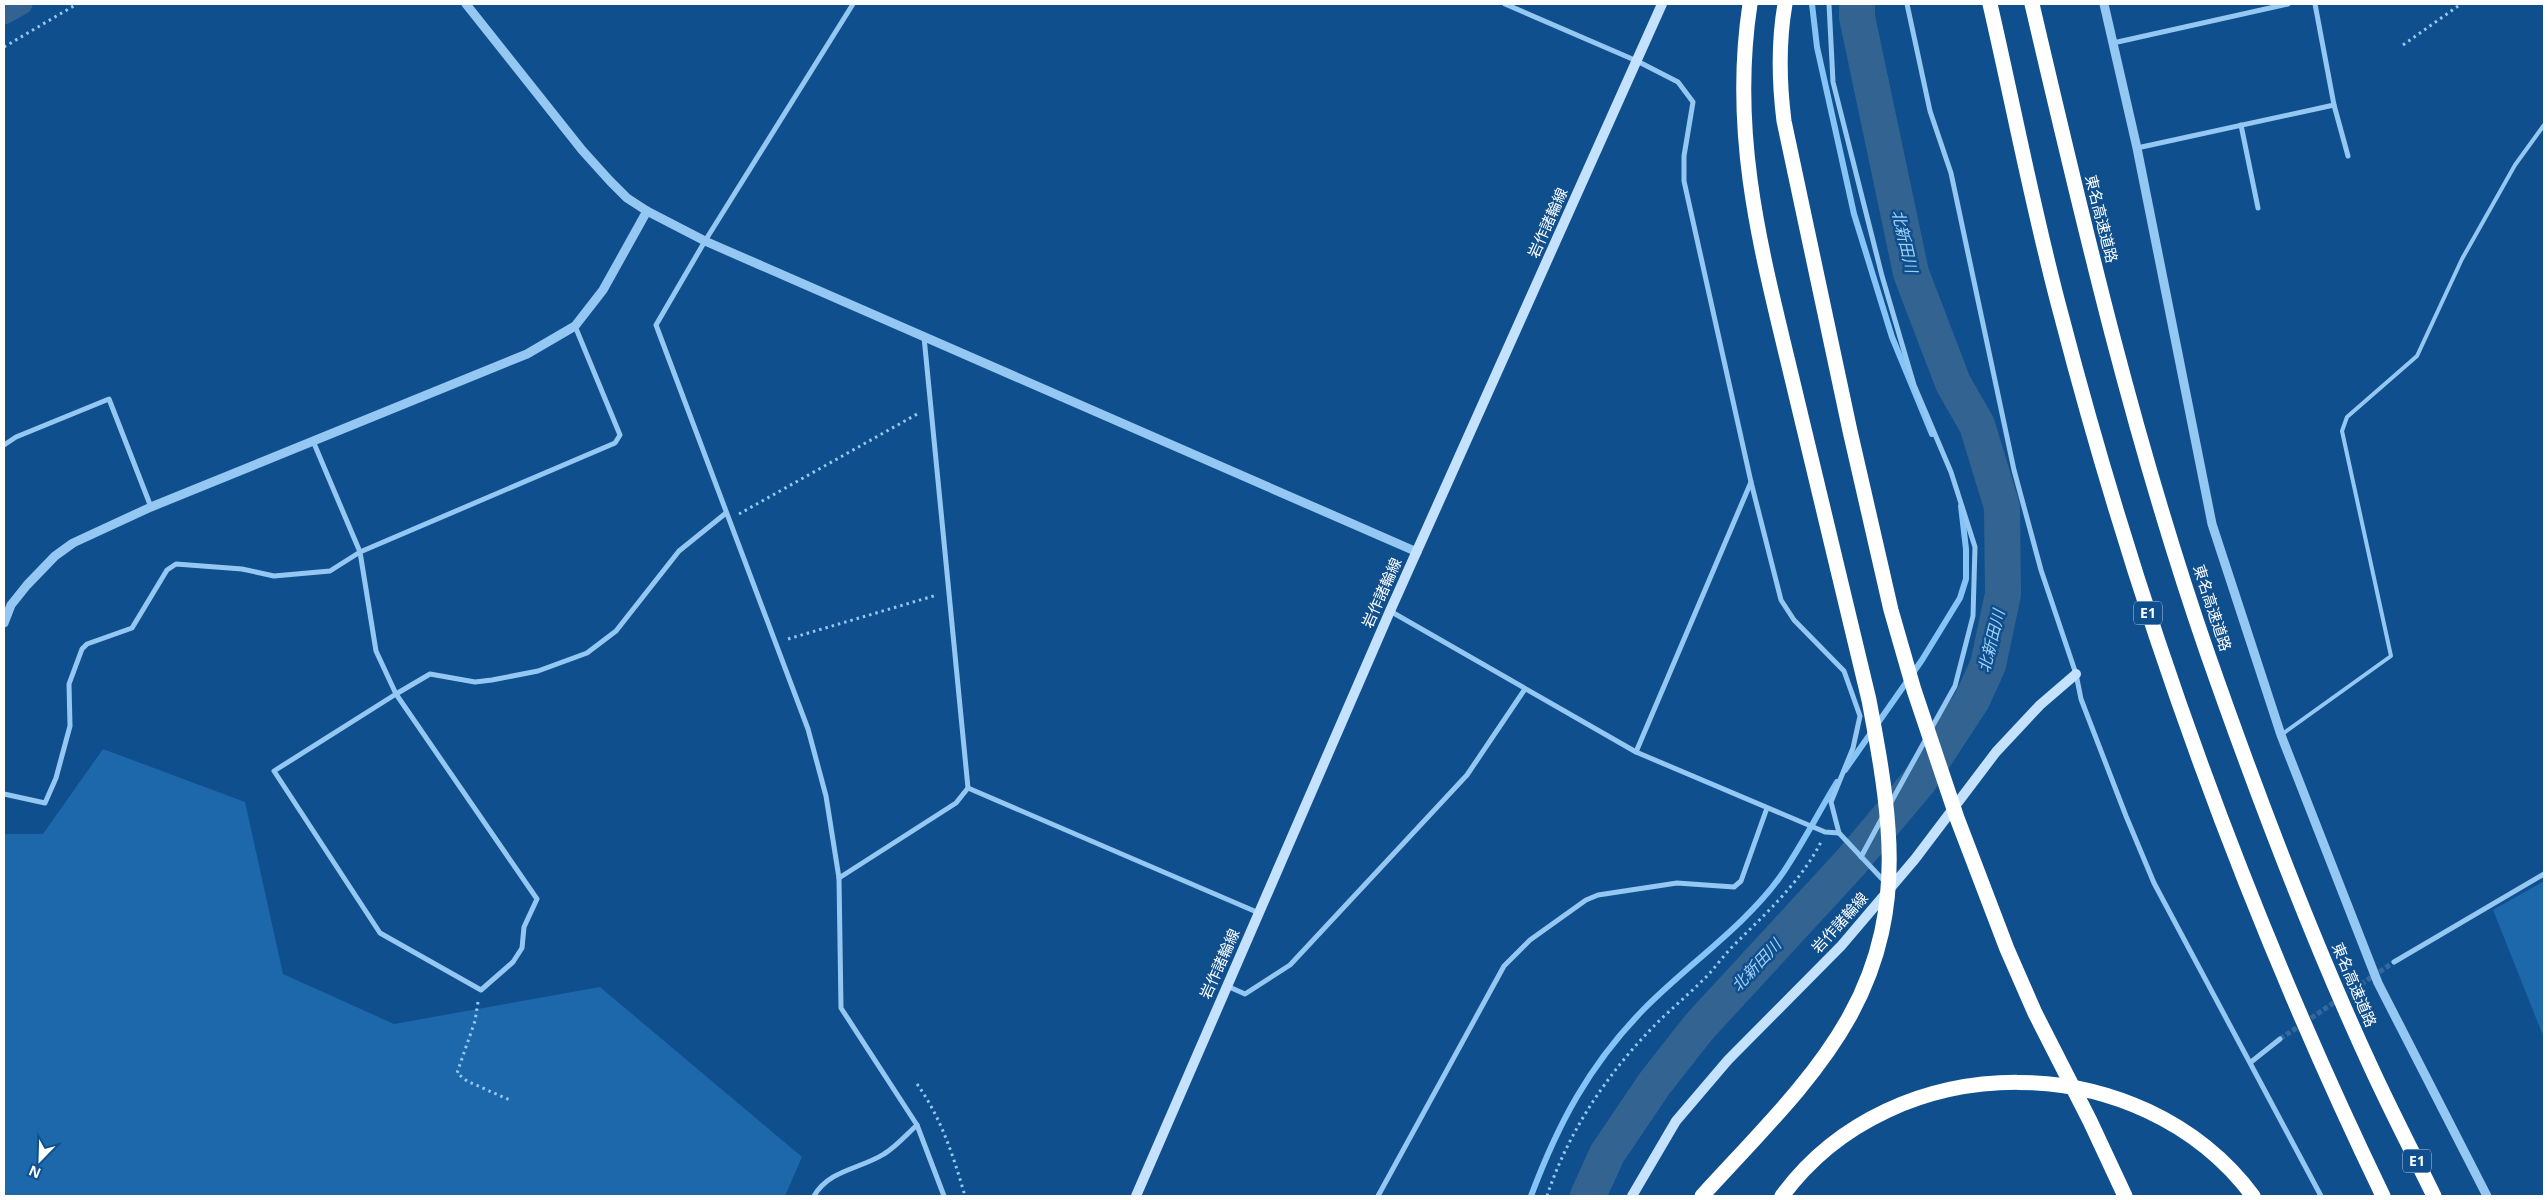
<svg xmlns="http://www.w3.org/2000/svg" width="2548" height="1200" font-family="'Open Sans','Noto Sans JP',sans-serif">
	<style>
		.green { fill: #1d68ab }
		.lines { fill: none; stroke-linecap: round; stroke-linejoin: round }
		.stream { stroke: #86c3f7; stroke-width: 6 }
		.canal { stroke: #336491; stroke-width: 21 }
		.river { stroke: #336491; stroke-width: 36 }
		.minor-tunnel { stroke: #33699e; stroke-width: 5; stroke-dasharray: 5 2.5; stroke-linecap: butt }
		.path { stroke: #95c7f3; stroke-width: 3; stroke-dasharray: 2.5 4; stroke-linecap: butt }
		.service { stroke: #95c7f3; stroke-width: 4 }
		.minor { stroke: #95c7f3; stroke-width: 5 }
		.tertiary { stroke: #95c7f3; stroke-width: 9 }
		.secondary { stroke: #c4e1fd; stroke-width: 10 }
		.motorway { stroke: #fff; stroke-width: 15 }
		.labels { text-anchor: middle; stroke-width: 5; stroke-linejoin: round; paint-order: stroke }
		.shield { fill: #0f4f8d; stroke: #b7cadd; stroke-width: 1 }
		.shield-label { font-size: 14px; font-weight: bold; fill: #fff }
		.street-label { font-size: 15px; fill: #fff; stroke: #0f4f8d }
		.water-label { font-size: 16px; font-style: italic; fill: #a1d1fa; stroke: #0f4f8d }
	</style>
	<rect width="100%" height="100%" fill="#0f4f8d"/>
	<g class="green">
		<polygon points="103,749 245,802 283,974 394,1024 600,987 802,1157 785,1196 4,1196 4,834 43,834"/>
		<polygon points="2544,881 2544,1038 2493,910"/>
	</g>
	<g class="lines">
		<g class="stream">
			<polyline points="1812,4 1817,47 1854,214 1892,337 1932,434"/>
			<polyline points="1845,770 1922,660 1960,598 1966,579 1966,549 1961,506"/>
			<path d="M 1531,1196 C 1558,1124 1589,1065 1644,1009 C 1686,966 1745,926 1780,877 C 1801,847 1818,813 1837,782"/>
		</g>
		<polyline class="canal" points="4,14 22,4"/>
		<polyline class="river" points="1588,1196 1607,1154 1655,1083 1699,1027 1851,862 1919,781 1972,700 1988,665 2003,594 2002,507 1977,425 1953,383 1911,273 1857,17 1857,4"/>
		<polyline class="minor-tunnel" points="2280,1039 2394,962"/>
		<g class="path">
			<polyline points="2403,45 2461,4"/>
			<polyline points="4,47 77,4"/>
			<polyline points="739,514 919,413"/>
			<polyline points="788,639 937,595"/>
			<polyline points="478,1002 475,1021 457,1073 467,1081 512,1101"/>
			<path d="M 917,1084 C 941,1117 954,1158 965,1196"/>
			<path d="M 1547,1196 C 1569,1129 1611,1068 1661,1019 C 1676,1005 1691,992 1705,978 C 1715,968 1723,956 1733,946 C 1765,914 1800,883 1821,842"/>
		</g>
		<polyline class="service" points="2281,735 2391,656 2342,431 2347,417 2417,356 2462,259 2515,165 2544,125"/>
		<g class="minor">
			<polyline points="853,4 705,241 656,325 808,729 826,796 839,878 841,1008 917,1125 944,1196"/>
			<polyline points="1505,4 1637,61 1678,82 1693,102 1684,156 1684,181 1751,482 1781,600 1794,620 1844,671 1860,716 1853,748 1831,802 1839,833 1885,882"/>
			<polyline points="1829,4 1833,82 1882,276 1914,385 1951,472 1975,547 1973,616 1955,686 1931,729"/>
			<polyline points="1907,4 1930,111 1951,173 2014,470 2041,570 2076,674 2081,699 2126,816 2154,883 2321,1196"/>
			<polyline points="2113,43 2288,4"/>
			<polyline points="2334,105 2348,156"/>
			<polyline points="2241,125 2258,208"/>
			<polyline points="2137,148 2334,105 2315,4"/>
			<polyline points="313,441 360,552 376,651 396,694 430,674 475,682 492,680 538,671 587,653 616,631 679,551 726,513"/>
			<polyline points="4,445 16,437 109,399 151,507"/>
			<polyline points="1390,611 1636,752 1825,832 1839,833"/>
			<polygon points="396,694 537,899 524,927 522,948 513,962 481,990 380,933 274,771"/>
			<polyline points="1636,752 1751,482"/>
			<polyline points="968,788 1259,913"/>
			<polyline points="4,794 45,803 56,778 70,726 69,684 82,649 87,644 132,628 167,570 176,564 242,569 274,576 330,571 360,552 615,443 620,435 575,326"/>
			<polyline points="1890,804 1927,737"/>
			<polyline points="1861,857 1882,818"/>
			<polyline points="839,878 956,803 968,788 924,337"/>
			<polyline points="2394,962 2544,874"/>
			<polyline points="1227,986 1245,994 1290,965 1467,775 1525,689"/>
			<polyline points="2251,1062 2280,1039"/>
			<path d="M 814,1196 C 829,1170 860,1169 884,1154 C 896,1147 906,1135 917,1125"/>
			<polyline points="1378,1196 1504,966 1530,940 1586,900 1598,895 1677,883 1734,887 1741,881 1767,808"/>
		</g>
		<g class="tertiary">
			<polyline points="466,4 582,150 610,181 627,198 647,211 705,241 1417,552"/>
			<polyline points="2104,4 2137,148 2212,524 2281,735 2378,983 2487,1196"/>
			<polyline points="4,623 11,605 27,585 55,556 73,543 151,507 527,354 575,326 603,290 647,211"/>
		</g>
		<g class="secondary">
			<polyline points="1136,1196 1390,611 1662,4"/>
			<polyline points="1632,1196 1676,1121 1728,1060 1841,946 1915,859 1996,752 2040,705 2076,674"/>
		</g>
		<g class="motorway">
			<path d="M 1785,4 C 1778,44 1779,81 1784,121 L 1850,431 L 1891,610 L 1914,690 L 1957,818 L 2007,949 L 2035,1013 L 2090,1121 L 2125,1196"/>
			<path d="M 1990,4 C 2014,108 2034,215 2062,318 C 2141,621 2247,914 2383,1196"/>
			<path d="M 2032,4 C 2083,222 2134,441 2207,652 C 2256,792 2308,931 2370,1065 C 2390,1109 2413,1153 2434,1196"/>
			<path d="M 1702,1196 C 1808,1080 1901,1001 1888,828 C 1885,785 1877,743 1869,700 C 1845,597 1820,494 1795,391 C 1764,260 1729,141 1750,4"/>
			<path d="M 1782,1196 C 1894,1044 2140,1045 2253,1196"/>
		</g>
	</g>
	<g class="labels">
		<g class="shield">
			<rect x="2134" y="601.5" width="28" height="23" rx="4"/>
			<rect x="2403" y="1149.5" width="28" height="23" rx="4"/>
		</g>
		<g class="shield-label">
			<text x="2148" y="618">E1</text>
			<text x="2417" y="1166">E1</text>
		</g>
		<g class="street-label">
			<text transform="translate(2101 219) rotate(76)" y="5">東名高速道路</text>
			<text transform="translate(1548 223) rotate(-66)" y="5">岩作諸輪線</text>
			<text transform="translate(1382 593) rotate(-66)" y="5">岩作諸輪線</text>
			<text transform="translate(2212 608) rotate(72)" y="5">東名高速道路</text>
			<text transform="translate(1840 923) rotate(-48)" y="5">岩作諸輪線</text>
			<text transform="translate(1220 964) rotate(-66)" y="5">岩作諸輪線</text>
			<text transform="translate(2354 985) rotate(67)" y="5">東名高速道路</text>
		</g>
		<g class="water-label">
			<text transform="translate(1905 241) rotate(77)" y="6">北新田川</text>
			<text transform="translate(1991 641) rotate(-76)" y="6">北新田川</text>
			<text transform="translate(1756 965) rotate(-47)" y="6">北新田川</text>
		</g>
	</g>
	<rect width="2548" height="1200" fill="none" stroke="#ffffff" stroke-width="10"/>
	<g transform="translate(40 1160) rotate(203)" stroke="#0f4f8d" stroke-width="4" paint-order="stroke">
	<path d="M0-4L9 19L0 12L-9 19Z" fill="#ffffff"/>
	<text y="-8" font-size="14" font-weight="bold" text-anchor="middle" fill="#ffffff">N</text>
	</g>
</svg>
